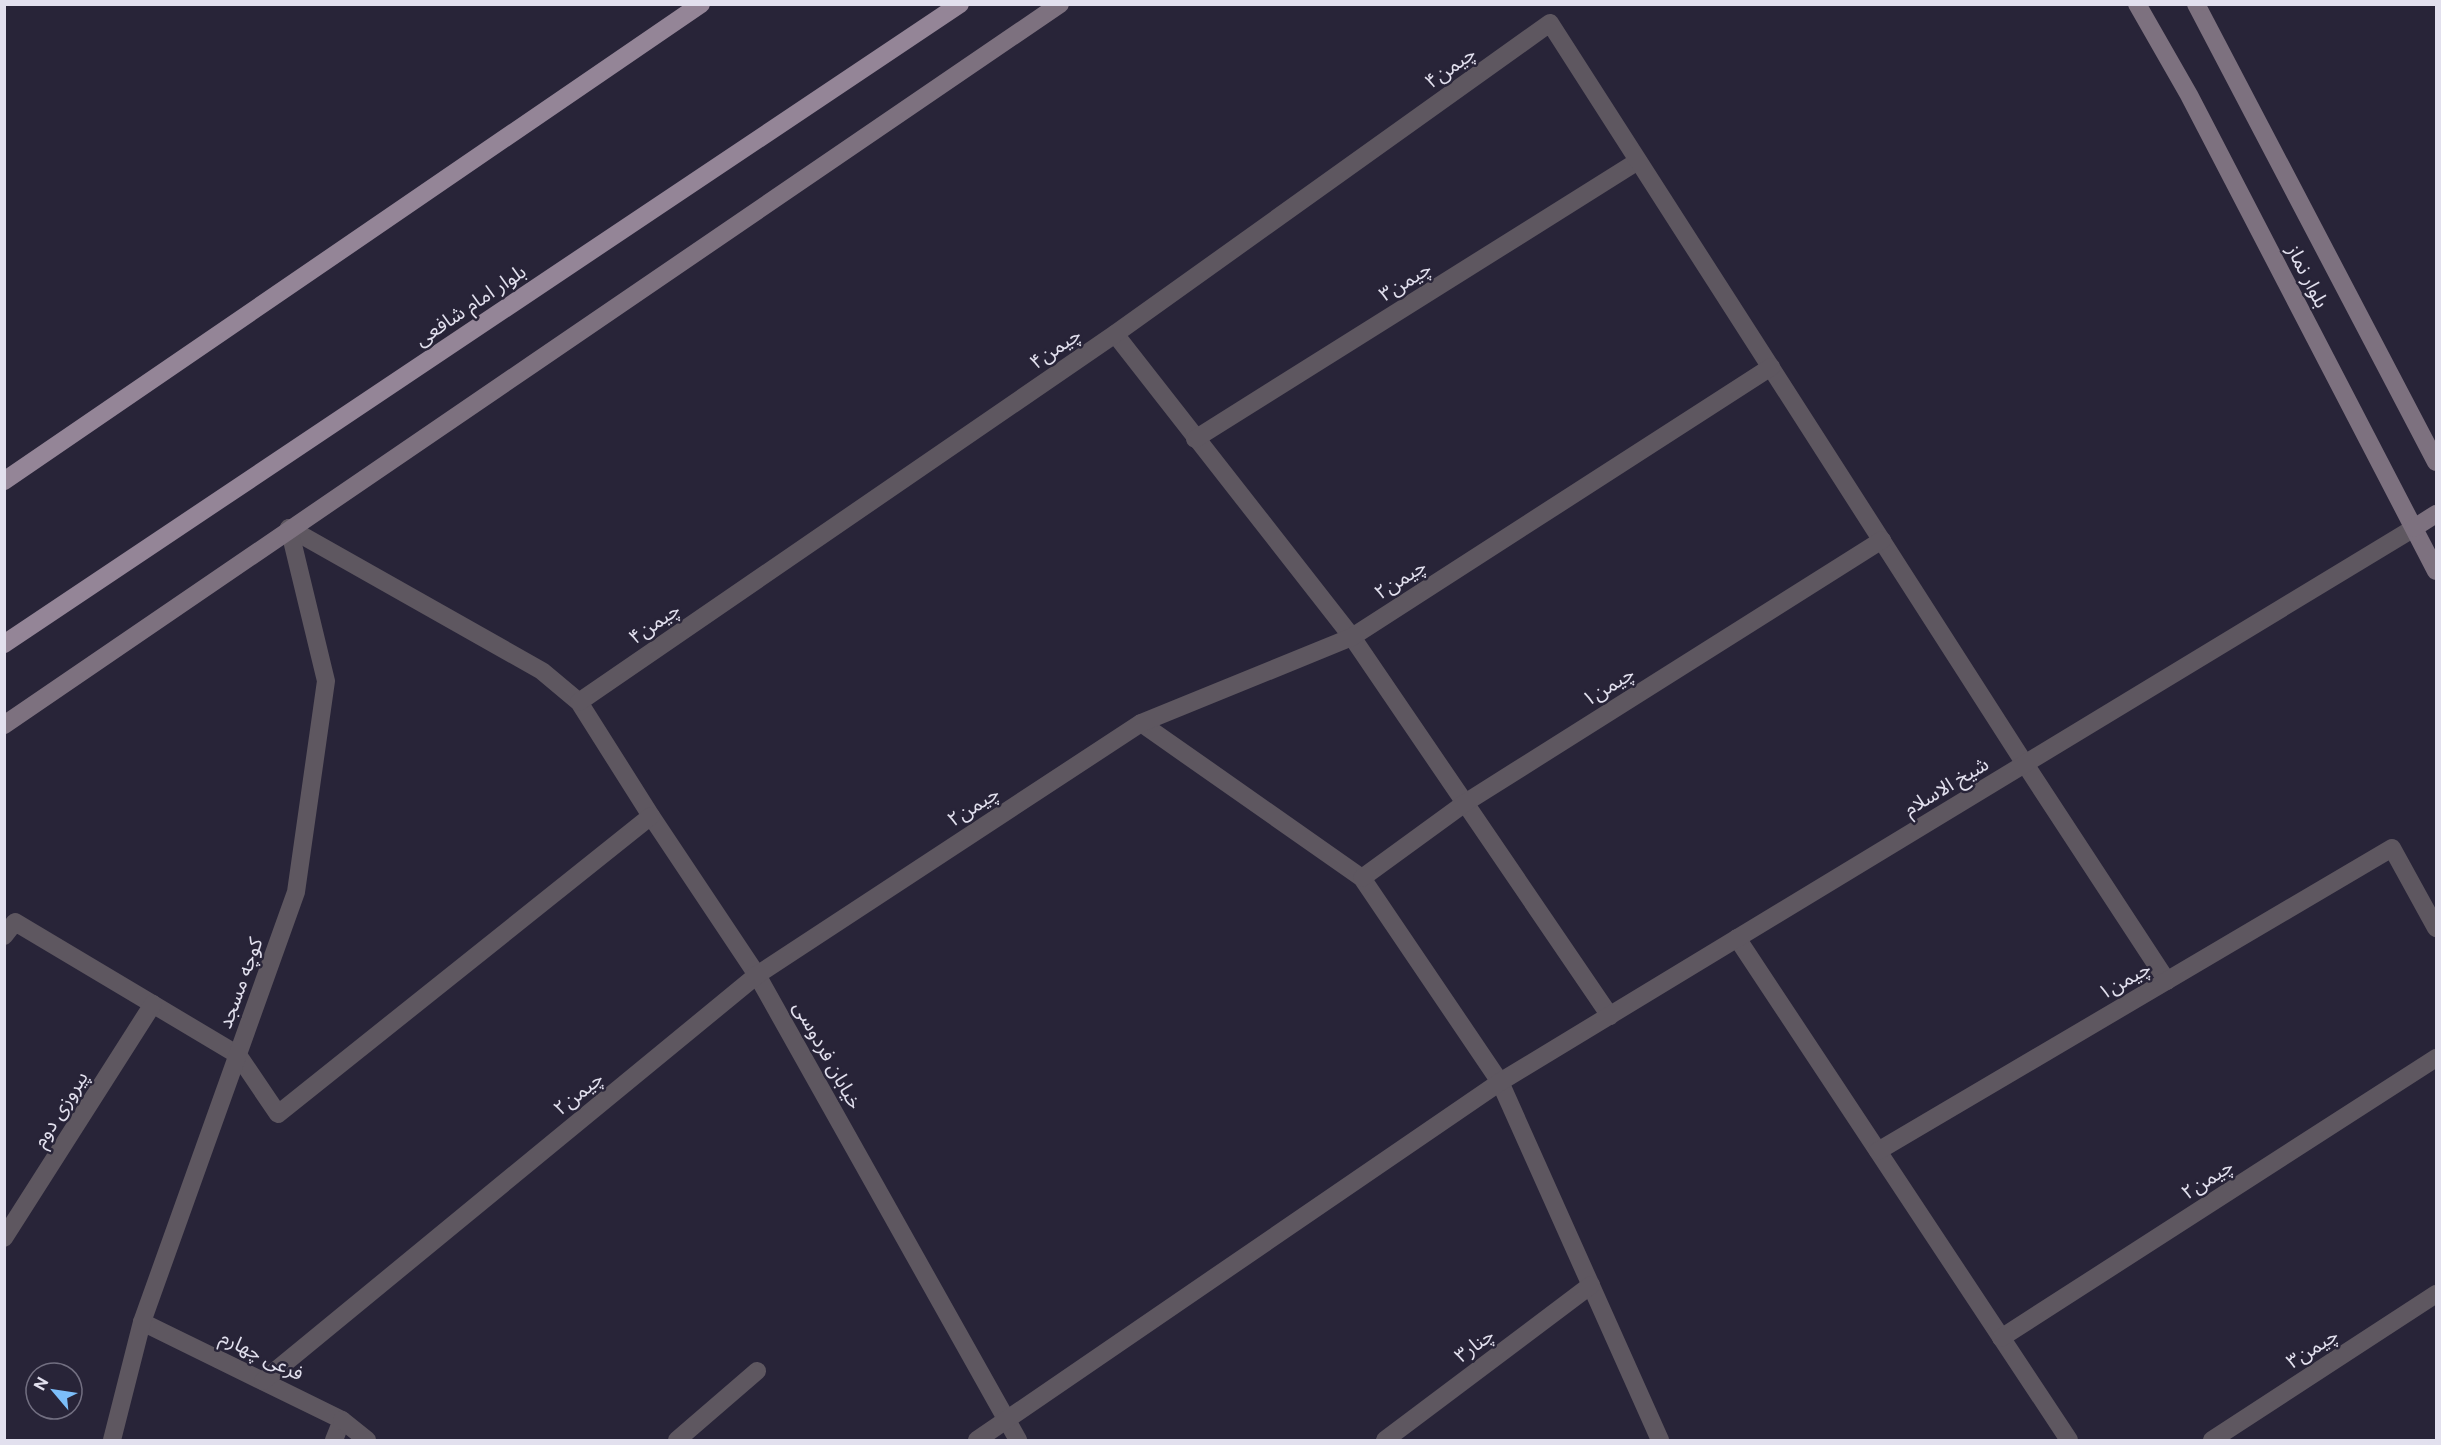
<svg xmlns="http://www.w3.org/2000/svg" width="2441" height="1445" font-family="'Public Sans','Noto Sans Arabic',sans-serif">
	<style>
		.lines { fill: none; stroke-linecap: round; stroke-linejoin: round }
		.street { stroke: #5e5760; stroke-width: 18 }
		.secondary { stroke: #7d717f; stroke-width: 18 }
		.primary { stroke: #948597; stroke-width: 18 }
		.labels { text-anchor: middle; stroke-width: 5; stroke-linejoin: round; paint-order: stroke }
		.street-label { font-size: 20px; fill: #e2e0ee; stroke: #282438 }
	</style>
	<rect width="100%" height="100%" fill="#282438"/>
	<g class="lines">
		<g class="street">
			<polyline points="1115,334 1352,637 1610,1016"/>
			<polyline points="1195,439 1638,161"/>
			<polyline points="289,528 542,671 579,702 651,816 757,975 1018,1440"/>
			<polyline points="579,702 1115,334 1550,23 2025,764 2167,981"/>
			<polyline points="1141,723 1362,878 1500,1082 1660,1440"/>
			<polyline points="1362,878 1465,803 1882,540"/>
			<polyline points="4,936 15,922 238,1055 278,1114 651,816"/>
			<polyline points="1737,938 2069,1440"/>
			<polyline points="1878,1151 2392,848 2436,928"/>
			<polyline points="4,1238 153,1004"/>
			<polyline points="142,1322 342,1420 334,1440"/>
			<polyline points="2001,1338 2436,1058"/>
			<polyline points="263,1381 757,975 1141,723 1352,637 1771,367"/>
			<polyline points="342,1420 367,1440"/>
			<polyline points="112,1440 142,1322 296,892 326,681 289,528"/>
			<polyline points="677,1440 757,1371"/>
			<polyline points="977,1440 1500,1082 2414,528"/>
			<polyline points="1385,1440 1591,1285"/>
			<polyline points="2212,1440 2436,1294"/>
		</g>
		<g class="secondary">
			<polyline points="2137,4 2189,95 2436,571"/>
			<polyline points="2196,4 2436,462"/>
			<polyline points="2414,528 2436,514"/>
			<path d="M 4,725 C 355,483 709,246 1060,4"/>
		</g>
		<g class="primary">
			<polyline points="4,481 701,4"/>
			<polyline points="4,644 960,4"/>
		</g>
	</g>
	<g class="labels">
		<g class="street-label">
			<text transform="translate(1450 67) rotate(-36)" y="7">چیمن۴</text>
			<text transform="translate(2308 276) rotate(63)" y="7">بلوار نماز</text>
			<text transform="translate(1405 281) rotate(-32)" y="7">چیمن۳</text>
			<text transform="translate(470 305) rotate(-34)" y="7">بلوار امام شافعی</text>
			<text transform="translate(1055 348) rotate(-35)" y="7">چیمن۴</text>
			<text transform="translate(1400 579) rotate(-33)" y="7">چیمن۲</text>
			<text transform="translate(654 623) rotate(-35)" y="7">چیمن۴</text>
			<text transform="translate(1608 686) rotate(-32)" y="7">چیمن۱</text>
			<text transform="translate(1946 786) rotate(-31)" y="7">شیخ الاسلام</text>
			<text transform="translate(973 806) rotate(-33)" y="7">چیمن۲</text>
			<text transform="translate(2124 980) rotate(-30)" y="7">چیمن۱</text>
			<text transform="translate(240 983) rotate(-70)" y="7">کوچه مسجد</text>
			<text transform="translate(828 1055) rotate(61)" y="7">خیابان فردوسی</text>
			<text transform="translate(578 1093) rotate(-39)" y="7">چیمن۲</text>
			<text transform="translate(60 1109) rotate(-58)" y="7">پیروزی دوم</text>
			<text transform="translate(2207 1179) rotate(-33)" y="7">چیمن۲</text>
			<text transform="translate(1474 1345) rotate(-37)" y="7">چنار۳</text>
			<text transform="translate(2312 1348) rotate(-33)" y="7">چیمن۳</text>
			<text transform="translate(262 1355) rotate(26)" y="7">فرعی چهارم</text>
		</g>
	</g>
	<rect width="2441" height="1445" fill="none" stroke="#e2e0ee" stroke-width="12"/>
	<g transform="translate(54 1391) rotate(299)"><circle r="28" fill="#282438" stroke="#726f81" stroke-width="1.5"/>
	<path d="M0-4.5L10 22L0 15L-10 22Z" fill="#7cbef9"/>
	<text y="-9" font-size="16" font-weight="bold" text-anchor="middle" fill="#e2e0ee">N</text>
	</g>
</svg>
